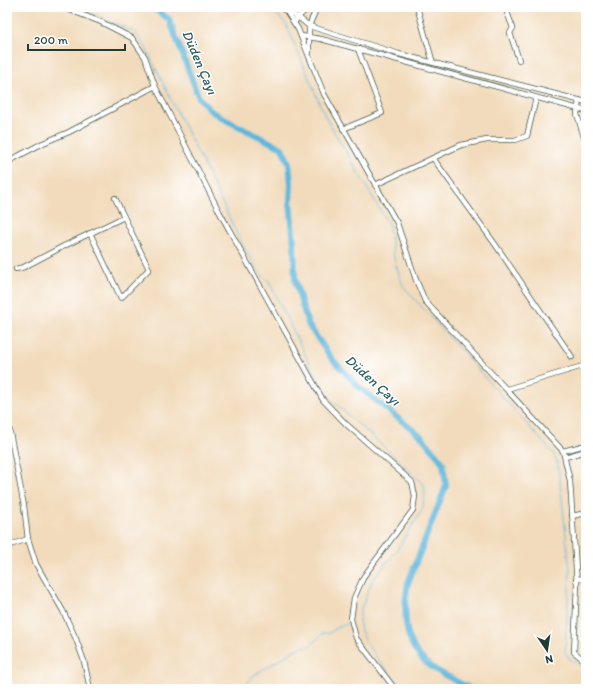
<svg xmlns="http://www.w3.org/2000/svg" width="593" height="696" font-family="Itim,sans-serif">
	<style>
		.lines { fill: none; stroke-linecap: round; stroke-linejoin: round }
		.stream { stroke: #5eb7dc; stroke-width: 1 }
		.river { stroke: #5eb7dc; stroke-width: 6 }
		.minor-casing { stroke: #3f5548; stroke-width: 6 }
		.minor { stroke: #fff; stroke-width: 4.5 }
		.labels { text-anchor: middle; stroke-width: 3; stroke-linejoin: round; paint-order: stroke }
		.water-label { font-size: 14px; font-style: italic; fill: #326266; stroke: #fff }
	</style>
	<rect width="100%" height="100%" fill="#fff"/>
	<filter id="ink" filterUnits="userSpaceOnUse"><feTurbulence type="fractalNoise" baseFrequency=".025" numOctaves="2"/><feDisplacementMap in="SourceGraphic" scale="8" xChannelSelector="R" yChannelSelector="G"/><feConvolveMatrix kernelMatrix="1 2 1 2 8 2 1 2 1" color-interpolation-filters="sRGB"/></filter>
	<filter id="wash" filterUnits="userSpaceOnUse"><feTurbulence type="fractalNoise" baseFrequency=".012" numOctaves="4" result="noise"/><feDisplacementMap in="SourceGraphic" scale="16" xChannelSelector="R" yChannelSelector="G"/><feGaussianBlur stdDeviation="0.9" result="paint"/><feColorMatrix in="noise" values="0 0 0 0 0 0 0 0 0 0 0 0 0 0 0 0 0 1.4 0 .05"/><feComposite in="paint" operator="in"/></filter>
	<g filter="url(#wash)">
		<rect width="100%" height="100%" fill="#f2dbbc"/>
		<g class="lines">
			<g class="stream">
				<polyline points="71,7 92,14 135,32 146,48 178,114 203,163 238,236 257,270 268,280 319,383 330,399 391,453 424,485 425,495 422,510 395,553 373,579 361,609 359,621 361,631 367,644 381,663 403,689"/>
				<polyline points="270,7 286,24 325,116 389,225 394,259 403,286 553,453 557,462 559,473 570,571 565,652 569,658 586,670"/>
				<polyline points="218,685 228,689"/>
				<polyline points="238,689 245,686 253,676 298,648 310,646 322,634 330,633 336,628 347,624"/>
			</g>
			<path class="river" d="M 152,7 L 169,19 L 199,98 L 211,111 L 226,120 L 282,148 L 289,163 L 291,184 L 290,202 L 294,245 L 295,280 L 302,305 L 309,326 L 332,359 L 360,388 L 422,437 L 443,463 L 446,486 L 408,583 C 403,610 403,642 425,662 C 436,672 457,681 471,689"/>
		</g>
	</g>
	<g filter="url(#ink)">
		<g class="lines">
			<defs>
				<g id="minor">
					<polyline points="62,7 101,22 132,38 145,57 155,86 220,213 323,400 346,424 412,482 415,496 413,510 364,576 354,598 351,619 356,638 395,689"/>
					<polyline points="281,7 287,12 298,29 324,94 397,223 416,280 425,301 563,451 570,481 577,584 574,652 586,662"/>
					<polyline points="317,7 309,26 399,54 586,102"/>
					<polyline points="417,7 433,63"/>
					<polyline points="505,7 513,28 510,33 519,60"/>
					<polyline points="287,12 298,17 309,26 309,52"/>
					<polyline points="294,23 298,17 309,7"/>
					<polyline points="301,36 321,39 586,111"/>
					<polyline points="579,100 577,114 586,144"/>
					<polyline points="343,129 382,113 358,49"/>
					<polyline points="433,158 495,244 572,357"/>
					<polyline points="7,162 43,143 69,132 155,86"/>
					<polyline points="375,185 461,145 487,140 515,140 527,136 536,98"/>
					<polyline points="90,233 121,298 124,295 149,269 115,198"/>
					<polyline points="16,269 24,267 64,246 124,217"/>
					<polyline points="507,389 586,365"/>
					<polyline points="7,417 24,506 28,539 36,564 63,611 76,639 84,661 90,689"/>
					<polyline points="563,451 586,445"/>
					<polyline points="565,457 586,451"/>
					<polyline points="572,516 586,513"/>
					<polyline points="7,546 28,539"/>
					<polyline points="576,580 586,577"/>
				</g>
			</defs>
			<use href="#minor" class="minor-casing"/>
			<use href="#minor" class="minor"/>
		</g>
	</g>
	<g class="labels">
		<g class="water-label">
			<text transform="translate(200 62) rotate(67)" y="5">Düden Çayı</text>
			<text transform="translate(373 380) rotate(42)" y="5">Düden Çayı</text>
		</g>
	</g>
	<rect width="593" height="696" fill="none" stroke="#fff" stroke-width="24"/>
	<g transform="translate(547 650) rotate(167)" stroke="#ffffff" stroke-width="3" paint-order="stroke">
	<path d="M0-3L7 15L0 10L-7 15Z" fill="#1f3d34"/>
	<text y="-6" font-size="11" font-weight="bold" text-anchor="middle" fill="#1f3d34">N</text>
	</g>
	<path d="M28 44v6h97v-6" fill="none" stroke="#1f3d34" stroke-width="2"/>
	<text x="34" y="44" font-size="12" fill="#1f3d34" stroke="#ffffff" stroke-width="3" paint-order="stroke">200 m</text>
</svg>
